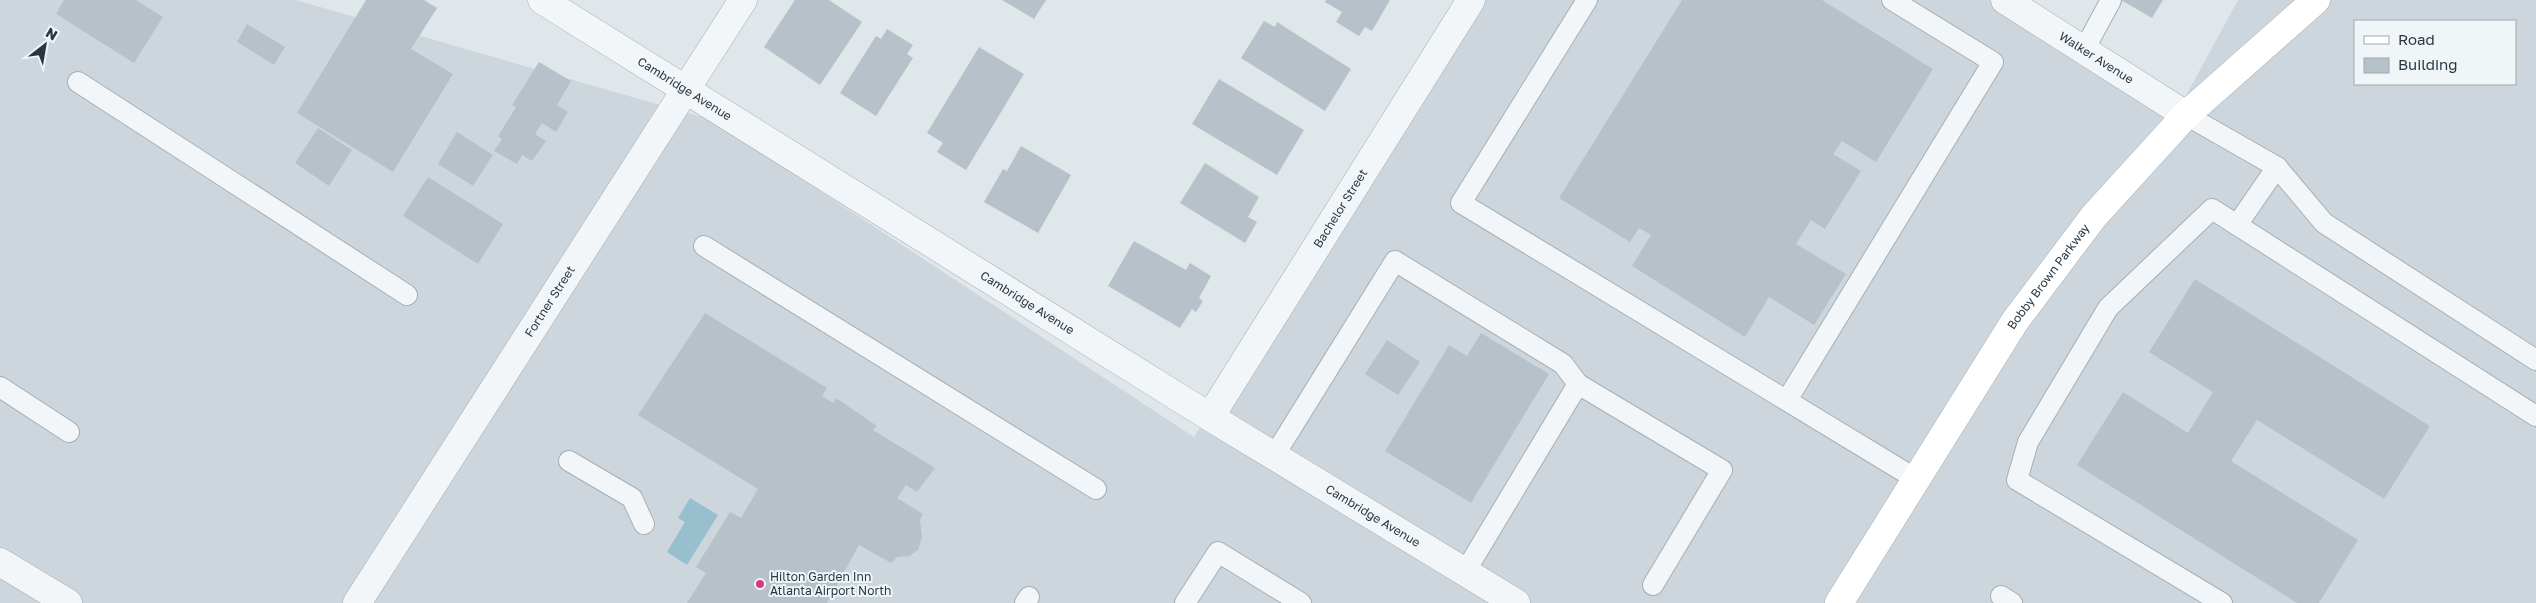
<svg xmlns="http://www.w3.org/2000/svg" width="2536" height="603" font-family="'Golos Text',sans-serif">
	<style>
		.built { fill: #ced6dd; fill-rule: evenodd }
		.water { fill: #98bfce }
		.building { fill: #b7c1c9 }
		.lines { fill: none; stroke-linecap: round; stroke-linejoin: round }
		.lane-casing { stroke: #a5afb5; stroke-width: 22 }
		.street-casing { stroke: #a5afb5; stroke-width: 29 }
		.secondary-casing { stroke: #a5afb5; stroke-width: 29 }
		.lane { stroke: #f3f6f8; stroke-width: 20 }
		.street { stroke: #f3f6f8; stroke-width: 28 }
		.secondary { stroke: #fff; stroke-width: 28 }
		.poi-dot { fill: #db3978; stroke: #f0f5f8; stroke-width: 2 }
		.labels { text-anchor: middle; stroke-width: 4; stroke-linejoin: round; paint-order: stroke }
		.street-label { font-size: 12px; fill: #273844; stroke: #f0f5f8 }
		.poi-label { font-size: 12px; fill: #273844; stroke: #f0f5f8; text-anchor: start }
	</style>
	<rect width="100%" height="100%" fill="#e0e7ea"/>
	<path class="built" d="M 0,0 L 296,0 L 712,120 L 1194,437 L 1474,0 L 2016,0 L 2183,101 L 2238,0 L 2536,0 L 2536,603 L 0,603 ZM 2355,21 L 2515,21 L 2515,84 L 2355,84 Z"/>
	<polygon class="water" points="690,498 718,515 687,565 667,552 685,522 678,518"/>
	<g class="building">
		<polygon points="64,0 136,0 163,17 134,63 56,14"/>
		<polygon points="366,0 424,0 437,8 411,49 453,74 393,172 297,113"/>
		<polygon points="795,0 829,0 862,22 820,85 764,47"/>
		<polygon points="1002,0 1046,0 1034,19"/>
		<polygon points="1326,0 1390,0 1372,31 1365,27 1359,36 1336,22 1342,12 1325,2"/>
		<polygon points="1682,0 1822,0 1933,69 1876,162 1842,141 1833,154 1861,171 1825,229 1811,220 1796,244 1846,274 1814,325 1769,297 1745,337 1632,266 1651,235 1639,228 1630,242 1559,198"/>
		<polygon points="2121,0 2163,0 2152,18"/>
		<polygon points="1264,21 1275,27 1277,22 1351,69 1325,111 1241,58"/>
		<polygon points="247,24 285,47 274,65 237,42"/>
		<polygon points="887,29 913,45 907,54 913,58 876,116 840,93 876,36 881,39"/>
		<polygon points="979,47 1024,74 966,170 937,152 943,143 927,133"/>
		<polygon points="539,62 571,81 557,105 568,112 556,132 542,123 535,134 546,141 532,161 522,155 517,164 494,151 502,139 498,136 516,107 512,105"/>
		<polygon points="1219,79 1304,130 1277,175 1192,124"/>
		<polygon points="318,128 352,150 329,186 295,163"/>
		<polygon points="457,132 493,155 473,186 438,164"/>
		<polygon points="1021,146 1071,175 1038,233 984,202 1003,169 1007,171"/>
		<polygon points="1205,163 1259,197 1248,217 1257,222 1245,243 1180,203"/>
		<polygon points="428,177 503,224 478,264 403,216"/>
		<polygon points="1134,241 1186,270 1190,263 1211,276 1199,298 1203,301 1196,312 1192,309 1180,328 1108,286"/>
		<polygon points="2195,279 2430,426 2384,499 2257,420 2231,461 2358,540 2319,603 2297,603 2077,465 2123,392 2188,433 2213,392 2149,352"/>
		<polygon points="705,313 827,388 822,396 833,403 836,398 877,426 873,430 935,468 917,492 906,485 897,498 923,514 920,520 922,537 918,550 909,556 897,557 891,563 859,545 827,603 687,603 706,573 696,567 730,512 741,518 758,489 638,415"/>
		<polygon points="1481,333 1549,374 1471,503 1385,451 1449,345 1467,356"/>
		<polygon points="1387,340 1420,362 1398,395 1365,374"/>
	</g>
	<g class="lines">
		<defs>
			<g id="lane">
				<polyline points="1587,0 1461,203 1916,479"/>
				<polyline points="2084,50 2111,0"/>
				<polyline points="78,82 407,295"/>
				<polyline points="2186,115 2277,167 2324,223 2536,360"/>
				<polyline points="2237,225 2277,167"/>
				<polyline points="704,246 1096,489"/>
				<polyline points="0,387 69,432"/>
				<polyline points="1787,400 1993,62 1892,0"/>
				<polyline points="1274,456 1395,261 1563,364 1578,384"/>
				<polyline points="569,461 632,498 644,524"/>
				<polyline points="1465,572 1578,384 1722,470 1653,585"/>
				<polyline points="2001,596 2012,603"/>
				<polyline points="1025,603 1029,597"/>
				<polyline points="1185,603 1218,552 1301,603"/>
				<polyline points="2222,603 2017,480 2028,442 2108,308 2212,209 2536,416"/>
			</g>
			<g id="street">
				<path id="s1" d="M 542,0 L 1210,417 L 1516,603"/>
				<path id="s2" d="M 2005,0 L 2186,115"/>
				<path id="s3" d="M 1210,417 L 1471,0"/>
				<polyline points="0,562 68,603"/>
				<path id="s4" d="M 357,603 L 743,0"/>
			</g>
			<g id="secondary">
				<path id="s5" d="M 1839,603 L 2015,321 L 2094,216 L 2186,115 L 2316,0"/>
			</g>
		</defs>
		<use href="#lane" class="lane-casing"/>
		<use href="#street" class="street-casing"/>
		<use href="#secondary" class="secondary-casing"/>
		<use href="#lane" class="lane"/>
		<use href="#street" class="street"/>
		<use href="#secondary" class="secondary"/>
	</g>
	<circle class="poi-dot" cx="760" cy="584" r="5"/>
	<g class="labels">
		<g class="street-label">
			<text dy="4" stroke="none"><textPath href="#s2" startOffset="108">Walker Avenue</textPath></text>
			<text dy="4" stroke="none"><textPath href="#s1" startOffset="168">Cambridge Avenue</textPath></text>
			<text dy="4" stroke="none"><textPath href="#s3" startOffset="246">Bachelor Street</textPath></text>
			<text dy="4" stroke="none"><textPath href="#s5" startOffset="388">Bobby Brown Parkway</textPath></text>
			<text dy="4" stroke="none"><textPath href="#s4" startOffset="358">Fortner Street</textPath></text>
			<text dy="4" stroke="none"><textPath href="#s1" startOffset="572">Cambridge Avenue</textPath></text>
			<text dy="4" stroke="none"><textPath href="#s1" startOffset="978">Cambridge Avenue</textPath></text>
		</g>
		<g class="poi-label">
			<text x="770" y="581">Hilton Garden Inn<tspan x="770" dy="14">Atlanta Airport North</tspan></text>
		</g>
	</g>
	<rect x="2354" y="20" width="162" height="65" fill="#f0f5f8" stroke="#a0a9b0"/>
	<rect x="2364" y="36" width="25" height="8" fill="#ffffff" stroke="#a0a9b0"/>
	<text x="2398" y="45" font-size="15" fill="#273844">Road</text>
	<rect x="2364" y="58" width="25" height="15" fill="#b7c1c9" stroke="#a0a9b0"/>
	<text x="2398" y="70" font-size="15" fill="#273844">Building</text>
	<g transform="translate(45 45) rotate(31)" stroke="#f0f5f8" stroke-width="4" paint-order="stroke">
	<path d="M0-4L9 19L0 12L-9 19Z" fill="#273844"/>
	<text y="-8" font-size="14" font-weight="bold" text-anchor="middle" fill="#273844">N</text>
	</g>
</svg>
